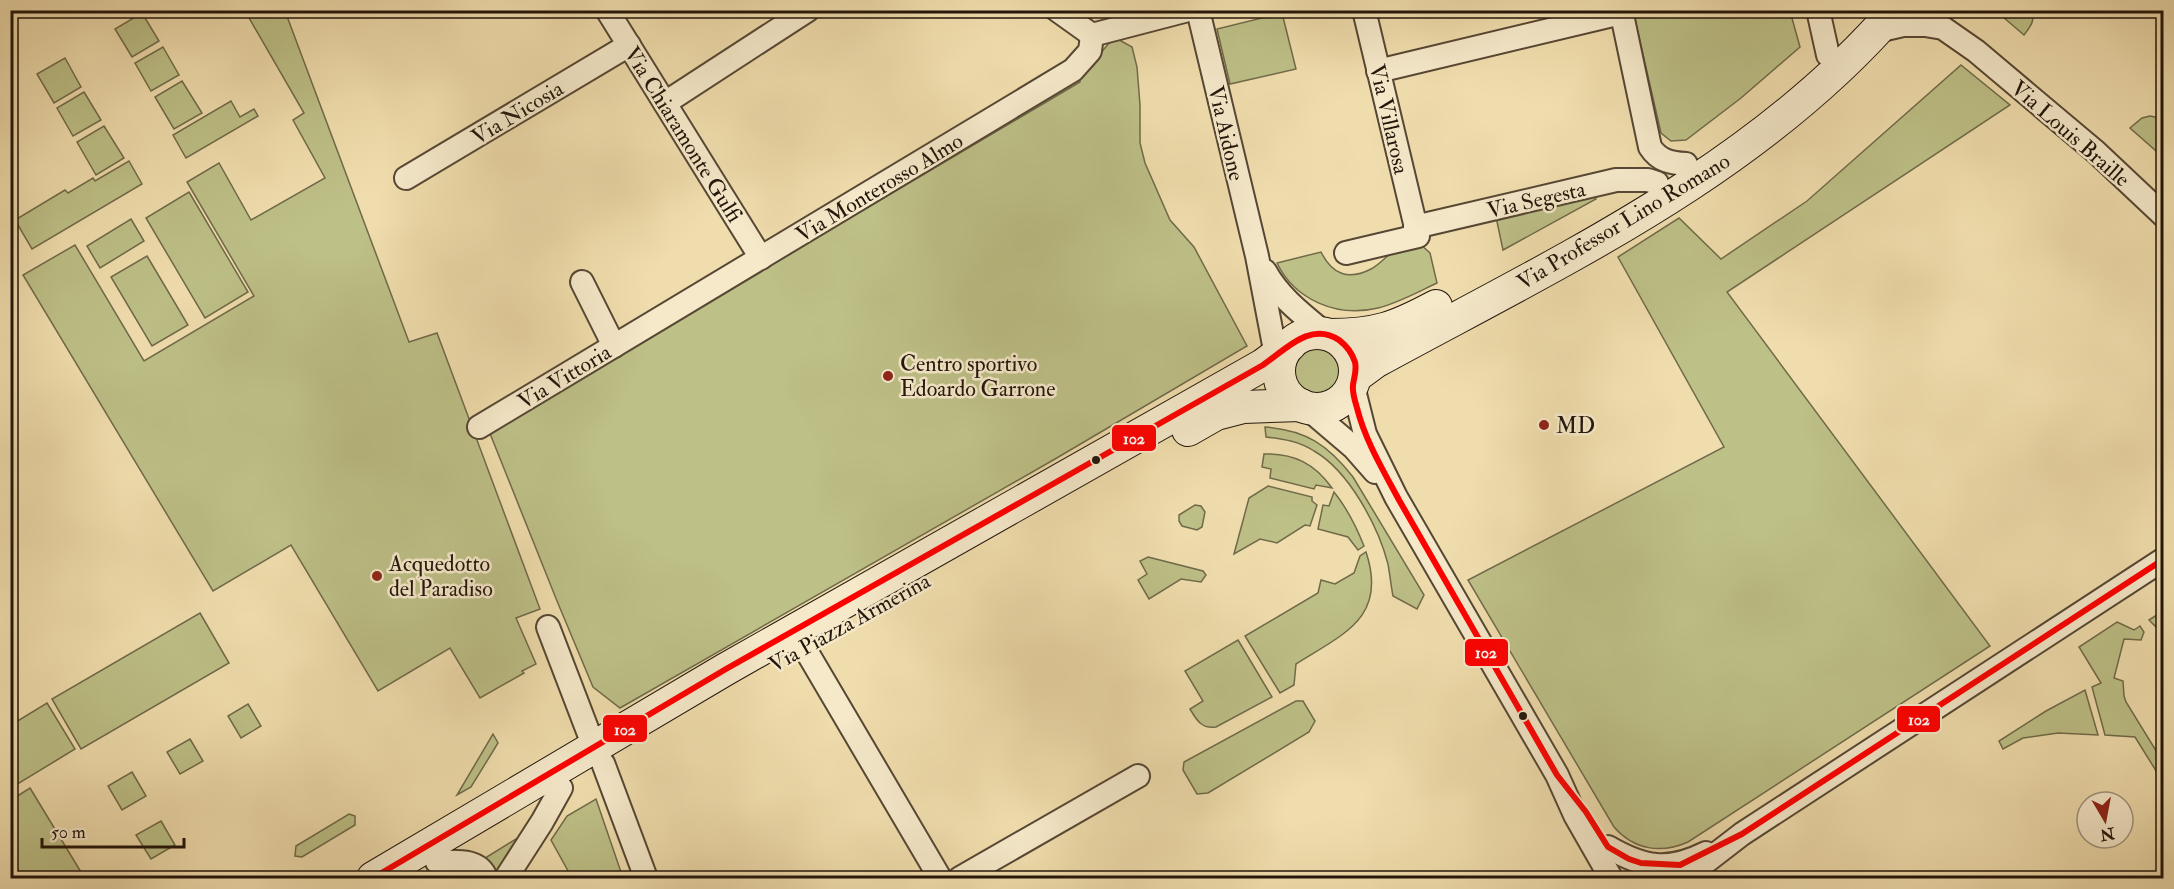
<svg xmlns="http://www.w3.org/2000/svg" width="2174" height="889" font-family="'IM FELL Double Pica',serif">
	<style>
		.green { fill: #bdc087; stroke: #706a49; stroke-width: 1.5 }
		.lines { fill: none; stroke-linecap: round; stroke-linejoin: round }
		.street-casing { stroke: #564734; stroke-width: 26 }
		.secondary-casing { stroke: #22150b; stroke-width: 34 }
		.street { stroke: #f5e9ca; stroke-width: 22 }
		.secondary { stroke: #f5e9ca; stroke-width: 32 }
		.bus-1-casing { stroke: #f5e9ca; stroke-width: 10 }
		.bus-1 { stroke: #f00; stroke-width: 6 }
		.poi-dot { fill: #8f2418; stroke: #f5e9ca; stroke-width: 2 }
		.bus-dot { fill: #22150b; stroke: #f5e9ca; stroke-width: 2 }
		.labels { text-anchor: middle; stroke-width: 5; stroke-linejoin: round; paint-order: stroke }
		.street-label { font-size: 22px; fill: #22150b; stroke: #f5e9ca }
		.poi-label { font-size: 22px; fill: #22150b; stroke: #f5e9ca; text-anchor: start }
		.line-badge { stroke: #f5e9ca; stroke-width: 2 }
		.badge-label { font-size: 16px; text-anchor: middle; font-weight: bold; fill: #fff }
	</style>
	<rect width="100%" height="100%" fill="#f0ddad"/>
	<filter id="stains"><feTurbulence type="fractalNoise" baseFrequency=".00333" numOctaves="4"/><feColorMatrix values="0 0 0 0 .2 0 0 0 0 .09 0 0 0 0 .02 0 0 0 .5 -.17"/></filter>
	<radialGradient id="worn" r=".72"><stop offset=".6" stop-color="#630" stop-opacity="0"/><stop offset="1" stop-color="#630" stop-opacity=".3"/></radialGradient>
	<g class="green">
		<polygon points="245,11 285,11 409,342 437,333 540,609 516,618 536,664 522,671 524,673 480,698 450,648 378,691 291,545 213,591 23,275 75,245 144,361 254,296 187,182 219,163 251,220 325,178 293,120 304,113"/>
		<polygon points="1633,11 1790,11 1800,47 1741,98 1686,140 1671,141 1661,133"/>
		<path d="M 1996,11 L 2031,11 C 2036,20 2030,27 2024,35 Z"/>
		<polygon points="142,13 159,41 132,57 115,29"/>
		<polygon points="1282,13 1296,69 1230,84 1217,29"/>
		<polygon points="1114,37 1132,47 1137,67 1140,105 1140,143 1145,163 1170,220 1194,247 1247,346 1055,459 620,708 593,687 557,601 489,431 1080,82 1080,78"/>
		<polygon points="163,47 179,75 151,91 135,63"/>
		<polygon points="65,58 81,87 54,103 37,74"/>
		<path d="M 1961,65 L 2010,105 L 1727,292 L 1990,646 L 1688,842 C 1661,854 1634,850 1614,827 L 1468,580 L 1724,447 L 1618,257 L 1679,218 L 1721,259 L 1807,201 Z"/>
		<polygon points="182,81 202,113 174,129 155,97"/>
		<polygon points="84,92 101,120 73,136 57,108"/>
		<polygon points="231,101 240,117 254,109 258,116 186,158 173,135"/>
		<polygon points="2150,116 2155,117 2163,125 2163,157 2130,128 2142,118"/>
		<polygon points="104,126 124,158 96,175 77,142"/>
		<polygon points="129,161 142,184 32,249 15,220 65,190 68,193 93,178 95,181"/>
		<polygon points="189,192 248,292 205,318 146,218"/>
		<polygon points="1593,194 1596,199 1503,250 1496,217"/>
		<polygon points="131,219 144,241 100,268 87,246"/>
		<path d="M 1420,244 L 1430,253 L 1437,283 C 1418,292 1398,303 1378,308 C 1337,318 1295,300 1277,263 L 1321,252 C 1332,274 1348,281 1371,269 C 1379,265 1385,257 1393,252 C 1401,248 1412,246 1420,244 Z"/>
		<polygon points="147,256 188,325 152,346 111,277"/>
		<circle cx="1317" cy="370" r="24"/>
		<path d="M 1265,427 C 1306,430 1328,445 1353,477 L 1424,595 L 1417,609 L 1393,596 C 1391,586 1390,575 1388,564 C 1378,526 1349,471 1314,451 C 1299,441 1283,439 1266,437 Z"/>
		<path d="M 1264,454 C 1294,453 1315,464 1332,488 L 1316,485 L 1314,489 L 1270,478 L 1271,469 L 1262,467 Z"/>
		<polygon points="1268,486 1312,497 1312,501 1317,505 1310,526 1305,525 1277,543 1260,539 1234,554 1249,498"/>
		<path d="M 1334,492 C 1347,508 1356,526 1364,546 L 1358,550 L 1348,537 L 1318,529 L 1323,505 L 1329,506 Z"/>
		<polygon points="1195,505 1201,506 1205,512 1202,527 1197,530 1182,526 1179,521 1179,515"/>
		<path d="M 1366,552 C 1388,618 1343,634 1296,664 L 1294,685 L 1280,693 L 1245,636 L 1318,593 L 1321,580 L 1335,584 L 1354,573 L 1360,556 Z"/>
		<polygon points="1148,557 1203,571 1206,575 1201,582 1181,579 1149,599 1138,580 1147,574 1140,561"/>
		<polygon points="2163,611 2163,630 2156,627 2149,620"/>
		<polygon points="200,613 229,663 81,749 52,699"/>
		<polygon points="2117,622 2134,630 2140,626 2144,632 2141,640 2124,639 2114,678 2123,681 2124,696 2126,702 2163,762 2163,782 2135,737 2105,735 2092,687 2101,683 2079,647"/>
		<path d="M 1238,640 L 1272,697 L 1216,727 C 1202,729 1197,721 1190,709 L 1203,701 L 1185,671 Z"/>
		<polygon points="2085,690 2098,735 2058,733 2023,738 2003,749 1999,741 2046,711"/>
		<polygon points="1296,701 1303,701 1315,721 1309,732 1208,793 1197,794 1183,770 1184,762"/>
		<polygon points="47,703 75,749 11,788 11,725"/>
		<polygon points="248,704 261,726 241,738 228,716"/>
		<polygon points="493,734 498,743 471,787 457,795"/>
		<polygon points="190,739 203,761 180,774 167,752"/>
		<polygon points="132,772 146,796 122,810 108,786"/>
		<polygon points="30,788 81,872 70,878 23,878 11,859 11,800"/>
		<polygon points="596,799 623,878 572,878 551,840 567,816"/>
		<polygon points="349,814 355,816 355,825 302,857 295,856 296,846"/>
		<polygon points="161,821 175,845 151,859 136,835"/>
		<polygon points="516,839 521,839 498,878 482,860"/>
	</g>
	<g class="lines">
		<defs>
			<g id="street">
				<polyline points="607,10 761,258"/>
				<polyline points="1057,10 1092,35"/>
				<polyline points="1198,10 1257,256 1278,366"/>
				<path d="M 1621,10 L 1650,147 C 1659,161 1671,163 1686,164"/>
				<polyline points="1818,10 1828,55"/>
				<polyline points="1877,31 1903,25 1925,25 1943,28 1976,51 2096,152 2164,216"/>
				<polyline points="1092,35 1188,10"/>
				<polyline points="1378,71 1621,13"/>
				<polyline points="665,103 808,10"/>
				<polyline points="406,178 629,45"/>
				<polyline points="1415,227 1616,180 1648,180 1657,183"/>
				<polyline points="1346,253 1418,236 1364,10"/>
				<path d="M 1265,271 C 1279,297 1303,315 1326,334"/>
				<polyline points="582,282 614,346"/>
				<polyline points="1353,386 1365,434 1396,497 1557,775 1575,815 1611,878"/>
				<polyline points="1306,407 1353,447 1375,472"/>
				<polyline points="479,427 1073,70 1090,51 1092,35"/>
				<polyline points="548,627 594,747"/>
				<polyline points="804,647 940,878"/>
				<polyline points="603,763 646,878"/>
				<path d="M 1608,847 C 1644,868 1668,872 1706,853"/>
				<path d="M 437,862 C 454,862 479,858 486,878"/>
				<polyline points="506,878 542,822 561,788"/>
				<polyline points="960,878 1138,776"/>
				<polyline points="1685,878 1742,834 2164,559"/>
			</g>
			<g id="secondary">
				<circle cx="1317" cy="371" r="38"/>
				<path d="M 1330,335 C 1376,335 1395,328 1436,306"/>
				<path d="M 1356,376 L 1375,362 C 1558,262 1756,171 1895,10"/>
				<polyline points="1188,430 1216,414 1243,407 1301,405"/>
				<polyline points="373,878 726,669 1263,365 1290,345"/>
			</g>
		</defs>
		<use href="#street" class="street-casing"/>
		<use href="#secondary" class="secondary-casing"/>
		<use href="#street" class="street"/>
		<use href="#secondary" class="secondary"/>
		<defs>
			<path id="bus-1" d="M 373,878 L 726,669 L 1263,365 C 1286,349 1311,321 1339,340 C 1347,346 1352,353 1355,362 C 1357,371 1354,377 1353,385 C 1352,392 1355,401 1357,408 C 1365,440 1383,470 1399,500 L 1557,775 L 1586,812 L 1608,847 L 1629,859 L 1641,863 L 1680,865 L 1742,834 L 2164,559"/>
		</defs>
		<use href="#bus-1" class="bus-1-casing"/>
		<use href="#bus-1" class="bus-1"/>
	</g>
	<g class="poi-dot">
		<circle cx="888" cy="376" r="6"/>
		<circle cx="1544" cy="425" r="6"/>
		<circle cx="377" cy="576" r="6"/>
	</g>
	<g class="bus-dot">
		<circle cx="1096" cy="460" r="5"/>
		<circle cx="1523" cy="716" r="5"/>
	</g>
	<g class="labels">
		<g class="street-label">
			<text transform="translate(517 112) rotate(-31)" y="8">Via Nicosia</text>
			<text transform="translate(1390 119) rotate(77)" y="8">Via Villarosa</text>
			<text transform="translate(1227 133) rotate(77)" y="8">Via Aidone</text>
			<text transform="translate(2071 133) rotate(41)" y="8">Via Louis Braille</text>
			<text transform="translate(684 134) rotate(58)" y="8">Via Chiaramonte Gulfi</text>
			<text transform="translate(879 187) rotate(-31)" y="8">Via Monterosso Almo</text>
			<text transform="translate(1536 199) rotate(-13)" y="8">Via Segesta</text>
			<text transform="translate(1623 221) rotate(-31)" y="8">Via Professor Lino Romano</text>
			<text transform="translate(564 376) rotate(-31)" y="8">Via Vittoria</text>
			<text transform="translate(849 622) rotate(-29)" y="8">Via Piazza Armerina</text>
		</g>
		<g class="poi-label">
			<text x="900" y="371">Centro sportivo<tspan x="900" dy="25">Edoardo Garrone</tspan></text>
			<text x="1556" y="433">MD</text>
			<text x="389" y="571">Acquedotto<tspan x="389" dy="25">del Paradiso</tspan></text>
		</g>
	</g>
	<g class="line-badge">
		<rect x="1111" y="424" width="46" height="28" rx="6" fill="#f00"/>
		<rect x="1464" y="638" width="45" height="29" rx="6" fill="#f00"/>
		<rect x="1896" y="705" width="45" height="28" rx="6" fill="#f00"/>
		<rect x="602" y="714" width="46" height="29" rx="6" fill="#f00"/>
	</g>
	<g class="badge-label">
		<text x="1134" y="444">102</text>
		<text x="1486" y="658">102</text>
		<text x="1919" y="725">102</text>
		<text x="625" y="735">102</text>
	</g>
	<rect width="2174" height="889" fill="none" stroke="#f0ddad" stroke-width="36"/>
	<rect x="12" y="12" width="2150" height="865" fill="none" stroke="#22150b" stroke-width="3"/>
	<rect x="18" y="18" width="2138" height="853" fill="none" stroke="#22150b" stroke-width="1.5"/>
	<g transform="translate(2105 820) rotate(170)"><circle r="28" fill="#f5e9ca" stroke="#a1947e" stroke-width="1.5"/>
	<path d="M0-4.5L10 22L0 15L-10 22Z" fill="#8f2418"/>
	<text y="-9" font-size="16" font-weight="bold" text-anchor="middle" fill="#22150b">N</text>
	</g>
	<path d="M42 838v9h142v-9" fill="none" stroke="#22150b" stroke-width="3"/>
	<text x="51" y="838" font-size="18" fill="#22150b" stroke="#f5e9ca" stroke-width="4.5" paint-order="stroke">50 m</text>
	<rect width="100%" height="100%" filter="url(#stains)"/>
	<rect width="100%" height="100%" fill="url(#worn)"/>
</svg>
